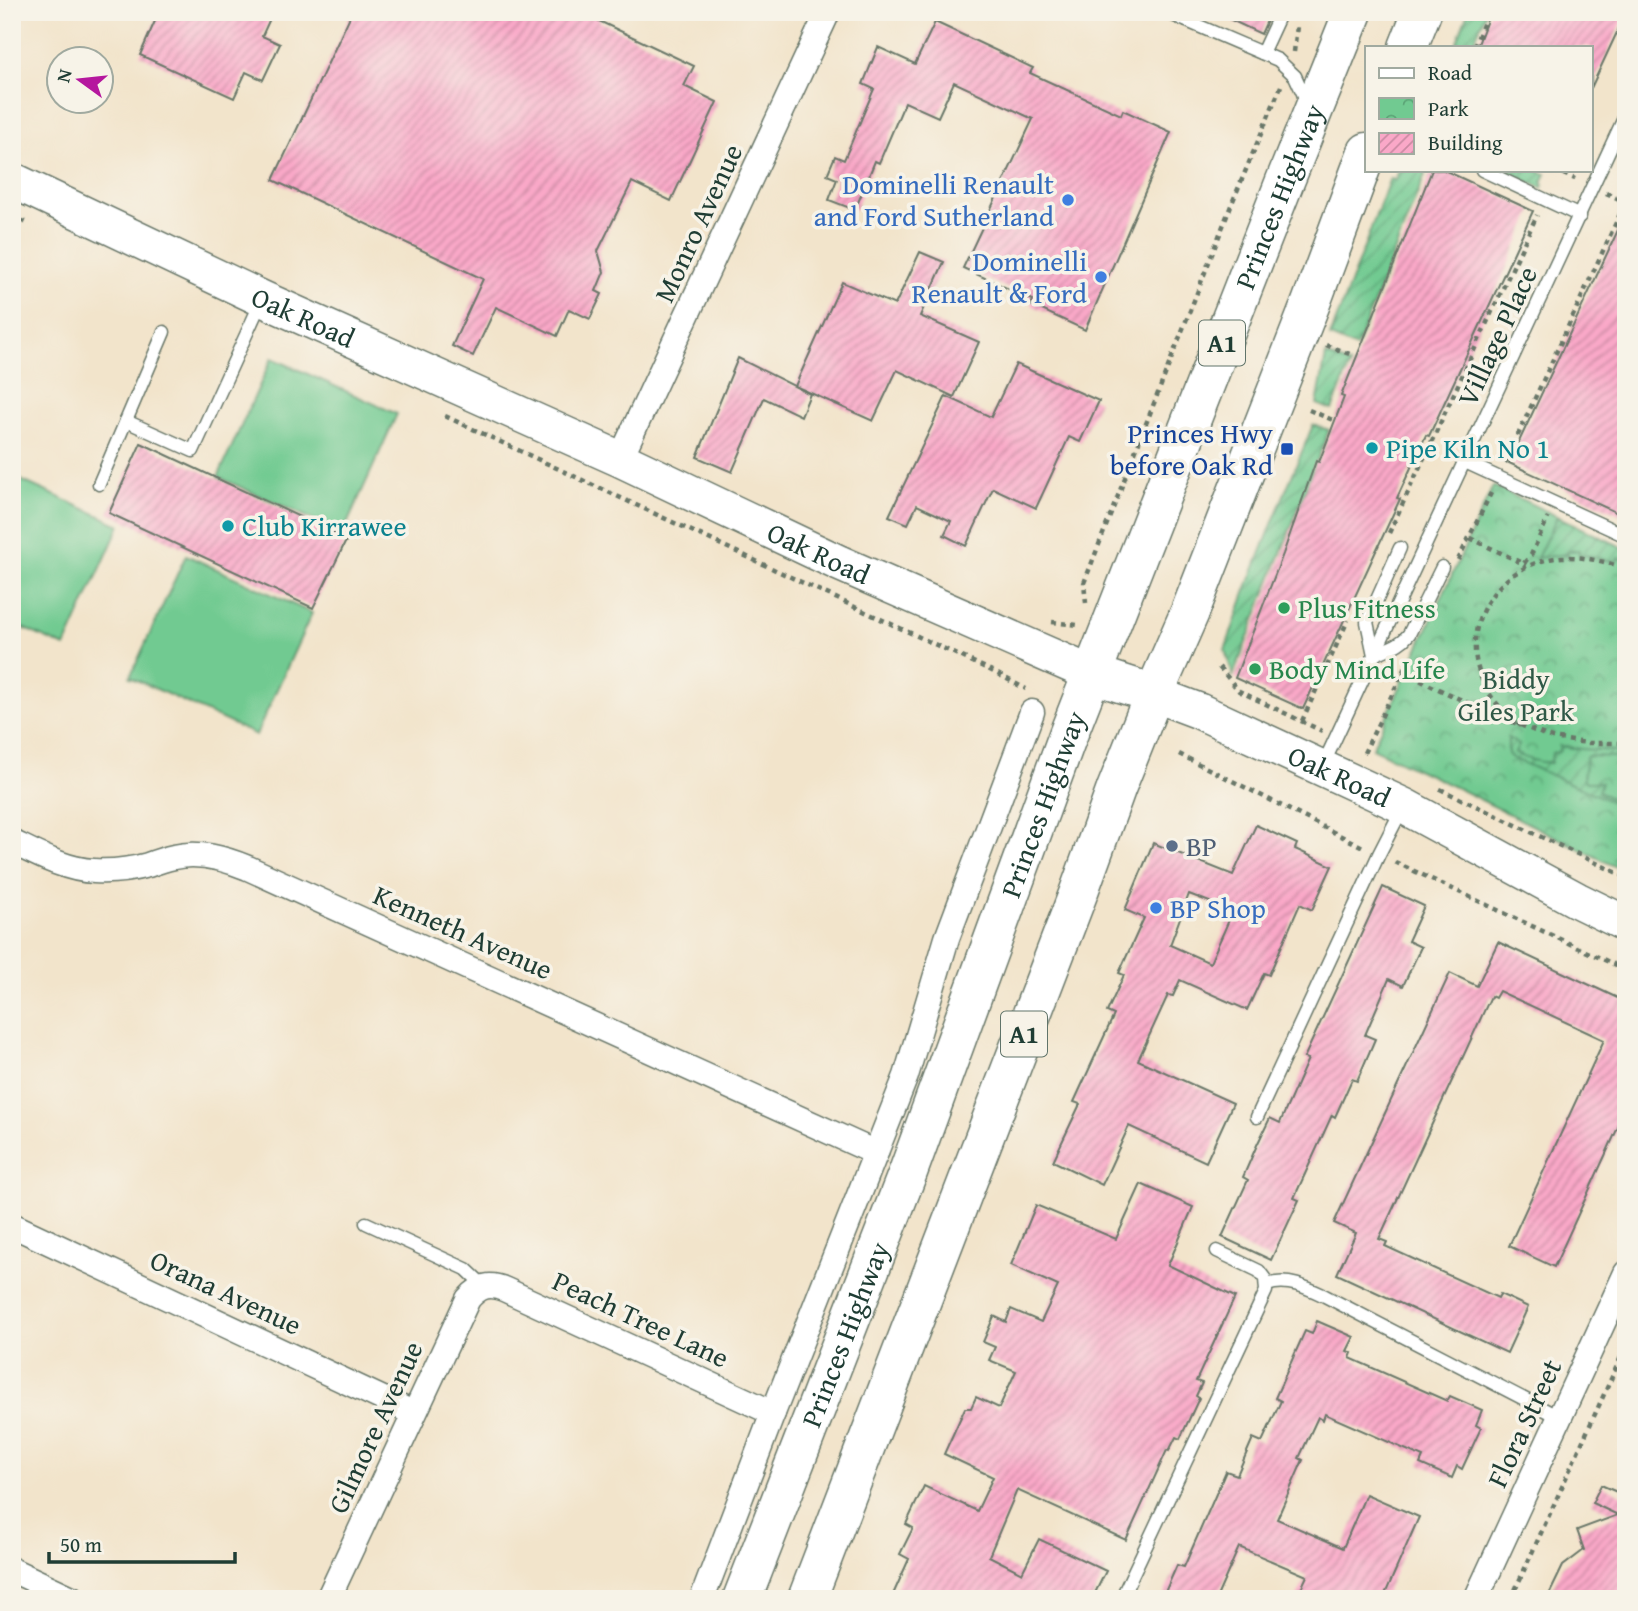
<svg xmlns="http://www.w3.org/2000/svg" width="1638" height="1611" font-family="'Gentium Book Plus',serif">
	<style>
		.park { fill: url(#park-crowns); stroke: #488462; stroke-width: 2 }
		.garden { fill: url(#garden-furrows); stroke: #488462; stroke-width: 2 }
		.pitch { fill: #71ca91; stroke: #488462; stroke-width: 2 }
		.building { fill: url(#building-hatch); fill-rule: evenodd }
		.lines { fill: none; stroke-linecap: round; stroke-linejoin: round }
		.lane-casing { stroke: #697769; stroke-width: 15 }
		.street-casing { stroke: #697769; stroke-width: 27 }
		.secondary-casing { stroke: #697769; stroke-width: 38 }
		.highway-casing { stroke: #697769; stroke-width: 41 }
		.path { stroke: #697769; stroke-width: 4.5; stroke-dasharray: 5 5; stroke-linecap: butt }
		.lane { stroke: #fff; stroke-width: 12 }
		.street { stroke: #fff; stroke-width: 24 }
		.secondary { stroke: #fff; stroke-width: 35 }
		.highway { stroke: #fff; stroke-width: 38 }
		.shop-dot { fill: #3f7fe0; stroke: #f7f3e8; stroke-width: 2.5 }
		.culture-dot { fill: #0f9aa8; stroke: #f7f3e8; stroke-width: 2.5 }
		.transit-dot { fill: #1a4fb4; stroke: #f7f3e8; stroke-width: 2.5 }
		.leisure-dot { fill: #2e9e5b; stroke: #f7f3e8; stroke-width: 2.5 }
		.service-dot { fill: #5c6f8a; stroke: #f7f3e8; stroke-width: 2.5 }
		.labels { text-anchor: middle; stroke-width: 7; stroke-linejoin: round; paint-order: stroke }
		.shield { fill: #f7f3e8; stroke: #60746a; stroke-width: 2 }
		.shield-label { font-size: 26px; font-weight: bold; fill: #1f3d34 }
		.shop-label { font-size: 28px; fill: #366cbe; stroke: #f7f3e8; text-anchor: end }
		.street-label { font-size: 28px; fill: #1f3d34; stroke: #f7f3e8 }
		.transit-label { font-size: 28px; fill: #164399; stroke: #f7f3e8; text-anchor: end }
		.culture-label { font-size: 28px; fill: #0d838f; stroke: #f7f3e8; text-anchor: start }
		.leisure-label { font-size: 28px; fill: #27864d; stroke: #f7f3e8; text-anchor: start }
		.park-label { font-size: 28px; fill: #2f5947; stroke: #f7f3e8 }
		.service-label { font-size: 28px; fill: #4e5e75; stroke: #f7f3e8; text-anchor: start }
	</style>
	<defs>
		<pattern id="park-crowns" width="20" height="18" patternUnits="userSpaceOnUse" patternTransform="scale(1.75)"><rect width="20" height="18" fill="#71ca91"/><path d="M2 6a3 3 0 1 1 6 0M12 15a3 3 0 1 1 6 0" fill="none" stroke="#5ca577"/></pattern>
		<pattern id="garden-furrows" width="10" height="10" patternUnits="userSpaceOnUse" patternTransform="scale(1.75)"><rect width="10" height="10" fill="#71ca91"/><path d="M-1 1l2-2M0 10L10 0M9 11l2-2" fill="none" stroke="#5ca577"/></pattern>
		<pattern id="building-hatch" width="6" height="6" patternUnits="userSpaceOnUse" patternTransform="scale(1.75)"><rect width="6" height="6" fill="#faa8c8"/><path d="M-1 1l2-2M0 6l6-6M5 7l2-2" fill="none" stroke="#ca8aa3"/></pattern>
	</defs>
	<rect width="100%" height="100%" fill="#f7f3e8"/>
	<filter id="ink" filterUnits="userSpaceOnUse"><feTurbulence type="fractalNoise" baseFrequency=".0143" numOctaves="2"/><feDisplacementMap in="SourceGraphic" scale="14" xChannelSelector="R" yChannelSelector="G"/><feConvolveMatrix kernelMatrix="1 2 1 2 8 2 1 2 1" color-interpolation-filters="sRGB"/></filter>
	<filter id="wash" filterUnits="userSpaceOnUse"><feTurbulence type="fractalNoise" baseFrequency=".00686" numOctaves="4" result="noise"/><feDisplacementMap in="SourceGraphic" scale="28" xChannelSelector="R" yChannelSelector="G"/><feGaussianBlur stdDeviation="1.57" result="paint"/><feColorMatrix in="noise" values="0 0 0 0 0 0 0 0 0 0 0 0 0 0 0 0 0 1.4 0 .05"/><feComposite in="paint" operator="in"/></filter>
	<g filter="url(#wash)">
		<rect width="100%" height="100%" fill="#f2e4cb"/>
		<polygon class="park" points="1493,486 1626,549 1626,872 1459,789 1372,748"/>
		<g class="garden">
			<polygon points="1468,12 1486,12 1472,47 1455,47"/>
			<polygon points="1399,170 1427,170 1356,348 1330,337 1390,178 1395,180"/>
			<polygon points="1503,170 1535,170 1546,174 1542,182 1544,184 1542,188"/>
			<polygon points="1326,355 1350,365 1332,410 1317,404"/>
			<polygon points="1313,425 1329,430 1233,676 1225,650 1246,590 1276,514"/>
			<polygon points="1557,517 1626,549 1626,560 1618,558 1616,562 1592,556 1579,555 1579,550 1568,551 1568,554 1537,558"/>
			<path d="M 1508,738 L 1519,745 L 1515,753 C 1527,760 1538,762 1551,763 L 1552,753 L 1559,752 L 1559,746 L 1581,749 L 1616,751 L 1617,757 L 1588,756 L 1586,757 L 1583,779 L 1586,782 L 1601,782 L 1598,792 L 1626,805 L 1626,808 L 1512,758 L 1508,754 Z"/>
		</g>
		<g class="pitch">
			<polygon points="272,358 397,414 343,533 218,477"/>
			<polygon points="12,476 120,525 65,647 12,623"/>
			<polygon points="186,555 312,613 256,735 130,677"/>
		</g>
		<g id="blocks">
			<g class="building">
				<polygon points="159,12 273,12 262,36 280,44 263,80 246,72 234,98 140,55"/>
				<polygon points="352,12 603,12 599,21 694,66 684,86 717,102 671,201 632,182 598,251 604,272 596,291 602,294 590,319 569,309 557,336 496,307 473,356 452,346 483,279 273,180"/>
				<polygon points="1214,12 1271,12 1261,34"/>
				<polygon points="1490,12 1626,12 1626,13 1591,88 1591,47 1477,47"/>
				<polygon points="935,22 1033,68 1030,73 1121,115 1123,110 1171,132 1085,330 1031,305 1033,300 963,268 1033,119 954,82 938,117 905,102 879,163 875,161 855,210 829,200 837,179 827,175 835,156 844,160 874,89 863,84 878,47 915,64"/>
				<polygon points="1432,170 1444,170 1533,211 1429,436 1426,435 1397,498 1400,499 1303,709 1235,678 1283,554 1316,461 1319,462 1344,397 1341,396"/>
				<polygon points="1626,213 1626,517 1509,463"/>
				<polygon points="920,252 944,262 920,316 979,342 954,397 897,370 873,421 795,386 842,282 895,305"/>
				<polygon points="738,358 810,394 801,416 764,398 732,472 697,457"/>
				<polygon points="1016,364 1099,401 1080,442 1069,437 1036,508 993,488 966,546 944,535 951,521 917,505 908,524 889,516 946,396 991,417"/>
				<polygon points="141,443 347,539 313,608 109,513"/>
				<path d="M 1256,825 L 1297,844 L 1295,849 L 1332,866 L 1312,910 L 1300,904 L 1269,975 L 1264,973 L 1247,1010 L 1180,980 L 1173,996 L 1168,995 L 1138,1060 L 1233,1103 L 1206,1162 L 1129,1126 L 1102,1185 L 1053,1161 L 1080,1104 L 1074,1102 L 1114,1015 L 1107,1012 L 1124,975 L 1119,973 L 1144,918 L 1125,910 L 1153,843 L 1233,875 ZM 1189,894 L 1233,911 L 1210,963 L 1170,945 Z"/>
				<polygon points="1383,887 1424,906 1408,941 1421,947 1403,986 1389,979 1365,1035 1375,1039 1357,1081 1352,1079 1335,1117 1332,1115 1294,1198 1299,1200 1271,1260 1222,1237 1248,1180 1243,1177 1257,1145 1270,1118 1280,1123 1308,1059 1304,1058"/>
				<polygon points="1498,942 1626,1002 1626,1110 1554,1267 1509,1246 1604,1040 1499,991 1495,998 1491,996 1379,1239 1387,1242 1385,1246 1498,1298 1500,1294 1528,1307 1507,1353 1337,1274 1356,1233 1334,1223 1450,973 1477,986"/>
				<polygon points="1141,1184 1193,1207 1168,1265 1235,1297 1196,1381 1202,1383 1196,1396 1199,1398 1180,1439 1176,1437 1169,1451 1167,1450 1126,1540 1017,1490 989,1556 1022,1573 1039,1539 1106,1571 1092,1599 891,1599 909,1559 900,1554 913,1528 906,1524 924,1486 977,1511 993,1477 944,1454 965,1408 971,1408 976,1397 999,1408 1016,1371 989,1360 995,1347 983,1342 994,1316 1006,1322 1011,1309 1041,1322 1058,1286 1011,1265 1036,1205 1116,1239"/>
				<polygon points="1317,1321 1354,1337 1347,1351 1352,1353 1350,1358 1447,1401 1450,1396 1482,1410 1476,1425 1481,1428 1462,1469 1457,1466 1452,1478 1420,1464 1423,1457 1325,1414 1323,1420 1318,1417 1299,1458 1303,1460 1277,1519 1343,1548 1366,1494 1419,1517 1383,1599 1296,1599 1307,1576 1239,1547 1216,1599 1162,1599 1177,1565 1184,1567 1226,1471 1237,1475 1253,1438 1262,1442 1281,1401 1275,1398 1305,1331 1312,1334"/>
				<polygon points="1601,1485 1626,1496 1626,1599 1547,1599 1563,1566 1584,1550 1577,1530 1618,1515 1592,1503"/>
			</g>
		</g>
	</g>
	<g filter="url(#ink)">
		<use href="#blocks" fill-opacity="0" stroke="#697769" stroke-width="2"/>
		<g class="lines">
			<defs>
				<g id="lane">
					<polyline points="1166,12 1278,60 1295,76 1308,104"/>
					<polyline points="1262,53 1281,12"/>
					<polyline points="1482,170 1580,216"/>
					<polyline points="126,421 193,451 261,302"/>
					<polyline points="1465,462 1626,536"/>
					<polyline points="99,484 164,332"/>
					<path d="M 1400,548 L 1367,622 L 1374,655 C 1387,648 1400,646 1409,634 L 1442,567"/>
					<polyline points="1323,765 1626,114"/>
					<polyline points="1257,1117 1379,854 1402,809"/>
					<polyline points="366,1223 466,1269 484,1286"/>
					<path d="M 1267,1285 C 1287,1278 1306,1287 1325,1296 L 1559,1417"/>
					<polyline points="1121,1599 1266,1291 1265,1279 1259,1271 1217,1251"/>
				</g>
				<g id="street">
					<polyline points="620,459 828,12"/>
					<path d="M 12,842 C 37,854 66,870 94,871 C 112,872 130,870 148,865 C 156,862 165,859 174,857 C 199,851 224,858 248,868 L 876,1153"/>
					<polyline points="12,1225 413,1413"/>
					<polyline points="12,1570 74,1599"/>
					<path d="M 328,1599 L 468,1299 C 480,1285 490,1283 506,1290 L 773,1413"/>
					<polyline points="702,1599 773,1413 906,1076 947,938 1032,712"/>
					<polyline points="1476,1599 1626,1273"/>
				</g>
				<g id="secondary">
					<path id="s1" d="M 12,180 L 263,299 L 620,459 L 839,563 L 1092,674"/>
					<path id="s2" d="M 1154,694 L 1199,711 L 1404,806 L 1577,900 L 1626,924"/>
				</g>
				<g id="highway">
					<polyline points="1408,47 1422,12"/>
					<polyline points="1092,674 1154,694"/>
					<path id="s3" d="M 742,1599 L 908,1172 L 1068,735 L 1285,181 L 1353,12"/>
					<polyline points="807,1599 1078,894 1116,789 1154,694 1190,612 1311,303 1367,152"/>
				</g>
			</defs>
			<use href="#lane" class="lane-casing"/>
			<use href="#street" class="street-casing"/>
			<use href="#secondary" class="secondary-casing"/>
			<use href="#highway" class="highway-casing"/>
			<g class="path">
				<polyline points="1474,47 1488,12"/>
				<polyline points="1294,52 1297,26"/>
				<polyline points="1554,170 1575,179"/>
				<polyline points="1606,193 1626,202"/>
				<polyline points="12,216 27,223"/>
				<polyline points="1326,345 1352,355"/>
				<polyline points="1309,410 1335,421"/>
				<polyline points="445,416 990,670 1026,689"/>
				<polyline points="1505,463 1626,201"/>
				<polyline points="1389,533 1537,215"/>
				<polyline points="1470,538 1526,565"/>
				<polyline points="1458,560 1491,493"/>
				<polyline points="1524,563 1531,555 1548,518"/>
				<polyline points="1086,603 1084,583 1230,208 1281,86"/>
				<polyline points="1052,622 1078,625"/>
				<polyline points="1219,667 1239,691 1322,731"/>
				<polyline points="1402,672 1483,710 1552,738 1587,743 1626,743"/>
				<polyline points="1302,721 1348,620"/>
				<path d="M 1521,726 C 1506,714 1493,702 1485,686 C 1454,626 1498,563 1562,557 C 1584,556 1605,562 1626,568"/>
				<polyline points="1364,753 1409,659"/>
				<polyline points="1179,754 1365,848"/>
				<polyline points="1440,789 1626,877"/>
				<polyline points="1395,862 1626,970"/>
				<polyline points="1511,1599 1626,1346"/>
			</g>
			<use href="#lane" class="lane"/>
			<use href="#street" class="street"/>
			<use href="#secondary" class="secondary"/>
			<use href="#highway" class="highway"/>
		</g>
	</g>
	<g class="shop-dot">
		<circle cx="1068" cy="200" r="7"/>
		<circle cx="1101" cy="277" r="7"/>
		<circle cx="1156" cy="908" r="7"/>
	</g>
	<g class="culture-dot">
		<circle cx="1372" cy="448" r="7"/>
		<circle cx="228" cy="526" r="7"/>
	</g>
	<rect class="transit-dot" x="1280" y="442" width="14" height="14" rx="3.5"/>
	<g class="leisure-dot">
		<circle cx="1284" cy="608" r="7"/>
		<circle cx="1255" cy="669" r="7"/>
	</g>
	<circle class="service-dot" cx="1172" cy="846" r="7"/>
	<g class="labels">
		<g class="shield">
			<rect x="1199" y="320.5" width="46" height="45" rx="5"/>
			<rect x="1001" y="1011.5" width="46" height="45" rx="5"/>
		</g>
		<g class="shield-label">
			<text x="1222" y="352">A1</text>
			<text x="1024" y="1043">A1</text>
		</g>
		<g class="shop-label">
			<text x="1054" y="194">Dominelli Renault<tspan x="1054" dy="32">and Ford Sutherland</tspan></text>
			<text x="1087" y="271">Dominelli<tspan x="1087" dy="32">Renault &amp; Ford</tspan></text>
			<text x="1170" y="918" text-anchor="start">BP Shop</text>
		</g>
		<g class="street-label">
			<text dy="10" stroke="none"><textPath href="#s3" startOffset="1502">Princes Highway</textPath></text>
			<text transform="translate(698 223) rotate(-65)" y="10">Monro Avenue</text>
			<text dy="10" stroke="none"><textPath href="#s1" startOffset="322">Oak Road</textPath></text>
			<text transform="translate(1497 336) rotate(-65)" y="10">Village Place</text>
			<text dy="10" stroke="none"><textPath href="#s1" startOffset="889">Oak Road</textPath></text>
			<text dy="10" stroke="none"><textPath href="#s2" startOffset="203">Oak Road</textPath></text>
			<text dy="10" stroke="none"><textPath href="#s3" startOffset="850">Princes Highway</textPath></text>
			<text transform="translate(463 932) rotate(24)" y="10">Kenneth Avenue</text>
			<text transform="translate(226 1292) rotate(25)" y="10">Orana Avenue</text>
			<text transform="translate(641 1319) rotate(25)" y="10">Peach Tree Lane</text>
			<text dy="10" stroke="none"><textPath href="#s3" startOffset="284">Princes Highway</textPath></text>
			<text transform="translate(1524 1423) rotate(-65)" y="10">Flora Street</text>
			<text transform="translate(375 1427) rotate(-65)" y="10">Gilmore Avenue</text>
		</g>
		<g class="transit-label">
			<text x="1273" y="443">Princes Hwy<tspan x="1273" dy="32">before Oak Rd</tspan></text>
		</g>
		<g class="culture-label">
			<text x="1386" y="458">Pipe Kiln No 1</text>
			<text x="242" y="536">Club Kirrawee</text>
		</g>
		<g class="leisure-label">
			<text x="1298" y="618">Plus Fitness</text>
			<text x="1269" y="679">Body Mind Life</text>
		</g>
		<g class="park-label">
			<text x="1516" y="689">Biddy<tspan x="1516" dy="32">Giles Park</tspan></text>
		</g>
		<g class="service-label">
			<text x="1186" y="856">BP</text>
		</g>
	</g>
	<rect width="1638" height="1611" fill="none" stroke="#f7f3e8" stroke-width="42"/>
	<rect x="1365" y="46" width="228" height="126" fill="#f7f3e8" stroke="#a1aaa0" stroke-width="2"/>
	<rect x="1379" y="68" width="35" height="10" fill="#ffffff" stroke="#a1aaa0" stroke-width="2"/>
	<text x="1428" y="80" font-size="21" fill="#1f3d34">Road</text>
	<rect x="1379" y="98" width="35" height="21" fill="url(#park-crowns)" stroke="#a1aaa0" stroke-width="2"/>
	<text x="1428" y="116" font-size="21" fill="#1f3d34">Park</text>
	<rect x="1379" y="133" width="35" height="21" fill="url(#building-hatch)" stroke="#a1aaa0" stroke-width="2"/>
	<text x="1428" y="150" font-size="21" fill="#1f3d34">Building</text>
	<g transform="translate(80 80) rotate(285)"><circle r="33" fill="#f7f3e8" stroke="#a1aaa0" stroke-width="2"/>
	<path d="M0-5L12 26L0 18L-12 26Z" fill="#b5179e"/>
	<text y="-10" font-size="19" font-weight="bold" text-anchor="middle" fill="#1f3d34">N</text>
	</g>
	<path d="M49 1552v10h186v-10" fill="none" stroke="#1f3d34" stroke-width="3.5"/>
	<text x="60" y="1552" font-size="21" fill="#1f3d34" stroke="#f7f3e8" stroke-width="5" paint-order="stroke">50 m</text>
</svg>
